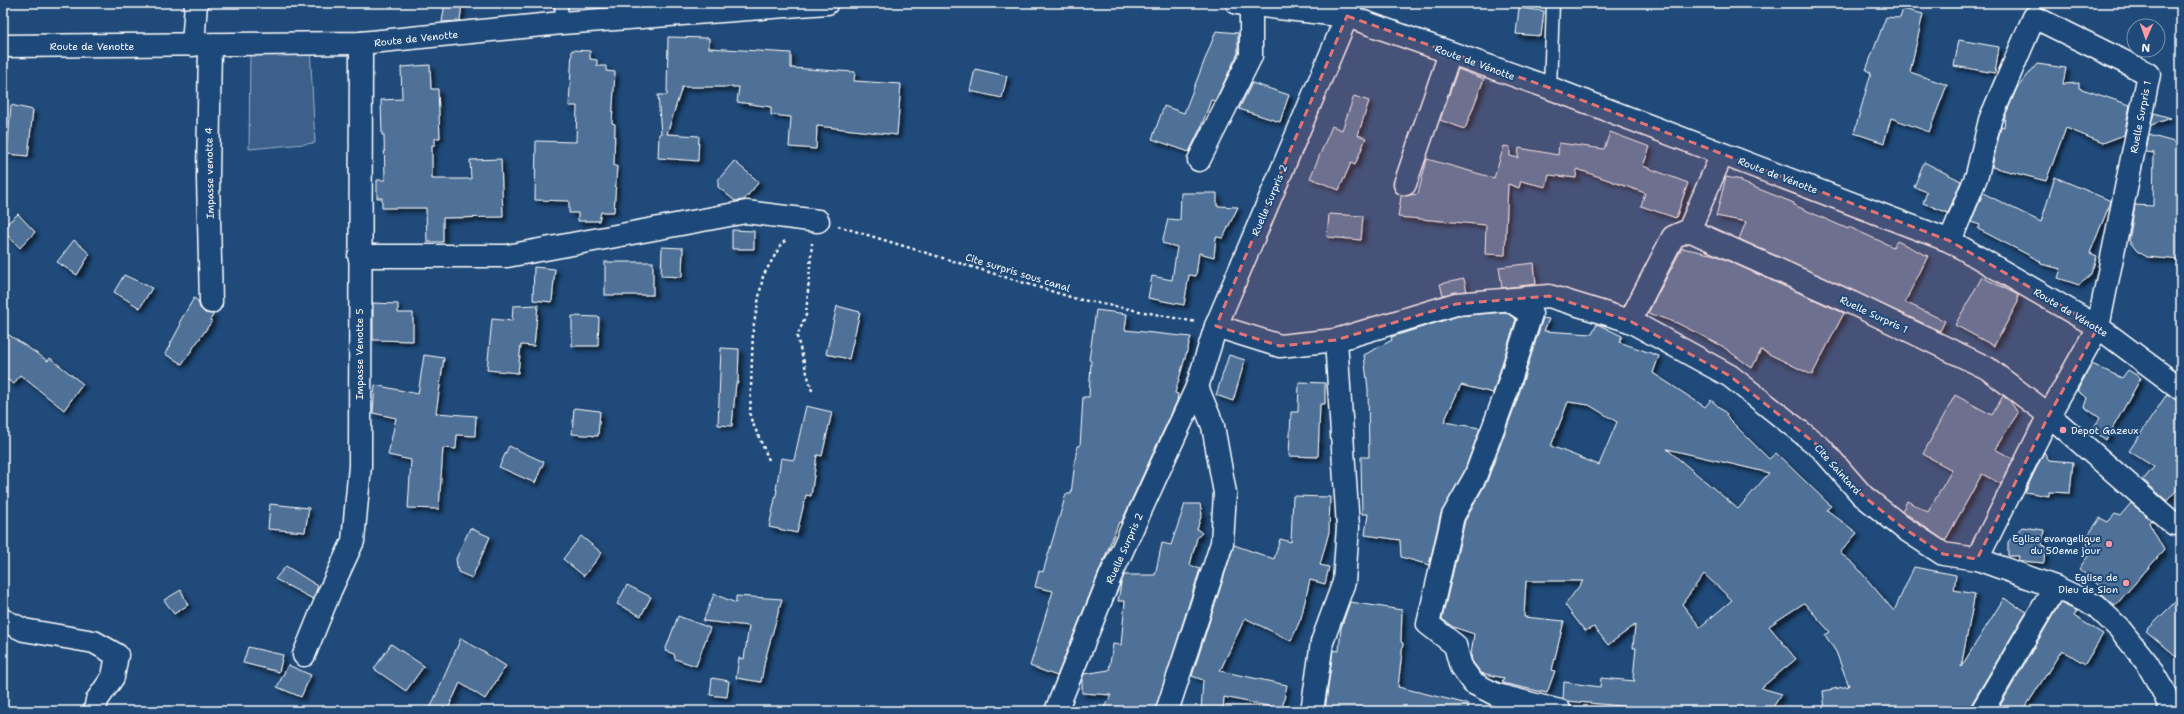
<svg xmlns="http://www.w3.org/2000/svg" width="2184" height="714" font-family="'Shantell Sans',sans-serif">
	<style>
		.green { fill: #3c618b; stroke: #9eb0c5 }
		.building { fill: #507197; stroke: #fff; fill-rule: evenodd; filter: url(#shadow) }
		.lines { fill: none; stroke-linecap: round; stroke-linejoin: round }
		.service-casing { stroke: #fff; stroke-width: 15 }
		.minor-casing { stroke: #fff; stroke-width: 25 }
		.tertiary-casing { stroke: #fff; stroke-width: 25 }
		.path { stroke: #fff; stroke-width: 2.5; stroke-dasharray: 3 3; stroke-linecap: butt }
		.service { stroke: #1f4a7a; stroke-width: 12 }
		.minor { stroke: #1f4a7a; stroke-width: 22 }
		.tertiary { stroke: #1f4a7a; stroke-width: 22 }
		.marked { fill: #e47373; fill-opacity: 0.2; stroke: #e47373; stroke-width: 3; stroke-dasharray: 8 5; stroke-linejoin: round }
		.poi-dot { fill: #ff9aa2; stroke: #1f4a7a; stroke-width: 1.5 }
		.labels { text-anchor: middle; stroke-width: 4; stroke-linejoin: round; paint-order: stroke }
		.street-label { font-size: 10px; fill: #fff; stroke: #1f4a7a }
		.poi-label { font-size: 10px; fill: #fff; stroke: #1f4a7a; text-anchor: end }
	</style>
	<defs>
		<filter id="shadow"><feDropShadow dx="3.5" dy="3.5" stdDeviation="2" flood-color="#0009"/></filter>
	</defs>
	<rect width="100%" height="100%" fill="#1f4a7a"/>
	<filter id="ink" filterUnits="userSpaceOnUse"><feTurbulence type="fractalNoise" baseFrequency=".025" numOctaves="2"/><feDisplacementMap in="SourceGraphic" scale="8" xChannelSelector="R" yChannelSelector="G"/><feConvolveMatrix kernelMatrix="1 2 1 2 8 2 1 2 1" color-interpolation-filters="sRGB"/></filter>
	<g filter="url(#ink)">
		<polygon class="green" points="310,45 315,143 249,149 250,51"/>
		<g class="building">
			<polygon points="445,3 462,3 460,21 442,22"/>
			<polygon points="1519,8 1544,11 1541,36 1516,34"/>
			<polygon points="1903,9 1923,14 1910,72 1947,85 1929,132 1891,118 1884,143 1854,133 1871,73 1866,70 1886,17 1900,18"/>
			<polygon points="1216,31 1238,33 1238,53 1215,101 1211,100 1201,127 1189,152 1152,139 1164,106 1184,113"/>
			<polygon points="668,37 709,38 709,48 791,53 791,68 855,72 854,81 901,84 897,135 817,126 816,149 789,147 791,117 771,115 771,107 737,102 739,87 682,87 667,134 699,136 698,161 658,158 659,134 661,134 658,95 667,95"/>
			<polygon points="1959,40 1999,47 1995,73 1954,66"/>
			<polygon points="572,50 590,51 590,59 597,60 597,66 606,66 606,71 615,72 612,123 615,124 614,166 617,166 614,212 601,212 599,221 578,221 578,213 569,213 569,201 535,200 536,141 576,142 577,106 569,106"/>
			<polygon points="2037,64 2066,68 2063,84 2079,83 2079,88 2130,105 2124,135 2103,143 2066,128 2046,181 1992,167 2001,126 2004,127 2005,116 2017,88"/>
			<polygon points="430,65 431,89 438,89 440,138 435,138 435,145 432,145 432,179 471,179 470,160 501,159 503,217 443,218 443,242 427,242 426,208 382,208 382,198 377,198 377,180 385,180 384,135 382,135 381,100 402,99 401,67"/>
			<polygon points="975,69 1007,76 1002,98 970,91"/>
			<polygon points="1458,69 1484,79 1465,129 1440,120"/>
			<polygon points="1252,83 1289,95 1280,122 1239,109"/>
			<polygon points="1354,96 1369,101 1358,135 1366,138 1355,165 1351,163 1339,190 1310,178 1332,126 1342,130"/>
			<polygon points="11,105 33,110 28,156 7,154"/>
			<polygon points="2154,113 2171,118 2151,125"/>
			<polygon points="1610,132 1650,147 1643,166 1688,183 1676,218 1641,206 1645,193 1577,169 1576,178 1549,175 1546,187 1521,181 1519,188 1508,184 1505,255 1485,254 1486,225 1398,217 1401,196 1418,194 1427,159 1494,178 1504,146 1510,147 1510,156 1518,158 1519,148 1558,155 1559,143 1604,149"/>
			<polygon points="2149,135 2181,144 2181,260 2147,257 2137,251 2129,241 2135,205 2153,206 2154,153 2146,152"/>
			<polygon points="734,161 759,182 744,200 735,201 718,187 718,180"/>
			<polygon points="1924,162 1961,181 1948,213 1923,203 1927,192 1914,187"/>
			<polygon points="1726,177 1742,180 1741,182 1794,203 1794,205 1848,229 1849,227 1893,247 1897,241 1928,256 1905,302 1945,321 1940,331 1739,239 1746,222 1716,216"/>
			<polygon points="2055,177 2111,201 2090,253 2097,256 2090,276 2079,285 2058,278 2061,269 2041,264 2040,261 1978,229 1980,225 1971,222 1983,193 2041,222"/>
			<polygon points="1181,193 1217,193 1217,206 1238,207 1223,238 1216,237 1214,257 1199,253 1196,276 1189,275 1184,305 1148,298 1152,276 1172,280 1177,247 1162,243 1168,219 1180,220"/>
			<polygon points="18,214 35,232 20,248 3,231 3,227"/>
			<polygon points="1329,214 1363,216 1361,240 1327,237"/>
			<polygon points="732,230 754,231 754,249 732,249"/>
			<polygon points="74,240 90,254 77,275 57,262"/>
			<polygon points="662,247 683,248 682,277 661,276"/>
			<polygon points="1682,248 1715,255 1844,313 1812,375 1761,350 1752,368 1722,346 1677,323 1648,313"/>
			<rect x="605" y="262" width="48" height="33"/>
			<polygon points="1534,263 1536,284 1502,288 1499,267"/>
			<polygon points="534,267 555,269 552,302 533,300"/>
			<polygon points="124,275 152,288 140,308 114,292"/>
			<polygon points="1982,277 2018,295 2018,302 1994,346 1955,325"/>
			<polygon points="1464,279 1467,291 1443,295 1440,284"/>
			<polygon points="194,298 198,301 200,308 205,313 214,314 210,320 212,321 182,364 165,354 181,324 179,323"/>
			<polygon points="373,303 398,304 398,313 413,313 413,341 373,340"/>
			<polygon points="538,305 534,346 521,345 518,373 487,370 492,319 512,321 513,306"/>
			<polygon points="837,306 860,312 849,359 826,354"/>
			<polygon points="1096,310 1127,314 1125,330 1191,337 1175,393 1178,394 1177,401 1121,523 1119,522 1057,676 1030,666 1053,591 1035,587 1039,571 1043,572 1066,494 1071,494 1077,446 1080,446 1083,397 1089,397 1091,361 1089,360"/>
			<polygon points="1505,312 1516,319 1493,393 1461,385 1444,422 1480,428 1464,472 1441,513 1429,565 1401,557 1400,540 1365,535 1368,514 1362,514 1361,457 1369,457 1368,389 1364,355 1392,340 1391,337 1458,316"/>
			<polygon points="572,316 599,317 598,346 572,346"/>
			<path d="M 1543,318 L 1549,319 L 1544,331 L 1592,334 L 1597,324 L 1622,336 L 1619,342 L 1659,356 L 1653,373 L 1705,407 L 1711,400 L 1727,414 L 1726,416 L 1769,459 L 1776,453 L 1831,506 L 1827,510 L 1857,533 L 1840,553 L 1854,564 L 1894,611 L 1914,567 L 1956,575 L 1954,590 L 1975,594 L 1961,667 L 2004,598 L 2026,612 L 1971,705 L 1970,711 L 1825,711 L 1823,691 L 1849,686 L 1836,652 L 1825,635 L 1830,632 L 1804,603 L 1769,626 L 1796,659 L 1761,688 L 1782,694 L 1770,711 L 1654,711 L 1654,709 L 1567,701 L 1563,699 L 1564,682 L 1600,687 L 1601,678 L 1635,681 L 1633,678 L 1636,648 L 1633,648 L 1635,625 L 1608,645 L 1594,627 L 1585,631 L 1565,605 L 1583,581 L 1526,581 L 1524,617 L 1564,621 L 1552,670 L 1555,671 L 1547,693 L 1502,683 L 1504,678 L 1481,673 L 1472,661 L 1471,655 L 1474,634 L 1453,627 L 1442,619 L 1465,521 L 1487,481 L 1517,400 ZM 1568,402 L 1589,405 L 1617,422 L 1599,465 L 1551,446 ZM 1667,449 L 1757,470 L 1769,473 L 1738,509 ZM 1704,574 L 1732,600 L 1700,627 L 1682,604 Z"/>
			<polygon points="3,331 48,361 50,358 83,384 64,410 20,375 14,384 3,377"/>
			<polygon points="721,348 739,349 738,383 736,383 732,426 718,425"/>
			<polygon points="424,355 444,358 436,413 476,416 475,436 457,435 456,449 443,448 439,509 408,508 411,460 388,455 396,418 373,413 375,385 418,394"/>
			<polygon points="1229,355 1245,360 1233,401 1216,395"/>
			<polygon points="2092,364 2122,378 2128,370 2141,378 2106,440 2092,430 2100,418 2084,407 2087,398 2077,391"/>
			<polygon points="1299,382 1325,383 1325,404 1320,404 1318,457 1289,456 1291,412 1298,412"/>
			<polygon points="2167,394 2181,402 2181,485 2167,501 2143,480 2154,467 2129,451"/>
			<polygon points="1955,395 1992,415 2003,396 2010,401 2018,413 1995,449 2013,459 2001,484 1982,474 1945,541 1902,511 1907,501 1928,512 1952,470 1923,454"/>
			<polygon points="806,406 832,412 822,456 817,455 811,496 806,495 797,533 769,527 777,490 776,490 781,458 794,460"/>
			<polygon points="574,408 600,411 598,436 572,434"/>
			<polygon points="509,446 544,462 535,483 499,467"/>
			<polygon points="2044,452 2049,460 2073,462 2070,493 2049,492 2049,496 2025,492"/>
			<polygon points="1293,496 1330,497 1329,532 1320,565 1329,567 1325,584 1310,580 1301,618 1291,641 1245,618 1220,671 1287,685 1282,709 1224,697 1223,711 1201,711 1203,680 1192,676 1234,545 1274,559 1280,539 1291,542"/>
			<polygon points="2131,503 2151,520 2149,523 2164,550 2115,606 2102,595 2103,589 2079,569 2090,553 2086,538 2100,518 2108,522 2115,514 2120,516"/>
			<polygon points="270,504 309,508 305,532 268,529"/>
			<polygon points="1185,504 1200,504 1202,514 1197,529 1202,533 1197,538 1190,565 1200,569 1155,711 1102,711 1111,695 1082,693 1082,679 1084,674 1109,670 1113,644 1121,645 1125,601 1118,601 1121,583 1124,575 1155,575 1162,543 1171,545"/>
			<polygon points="2022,527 2044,530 2042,546 2045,546 2044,563 2021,561 2018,561 2019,556 2008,556 2008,542"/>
			<polygon points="470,528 490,537 472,578 458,572 456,559"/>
			<polygon points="581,536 602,553 584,576 563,559"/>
			<polygon points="286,566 318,586 313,599 275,579"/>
			<polygon points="627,585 651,597 641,616 617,604"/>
			<polygon points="181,590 188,605 174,614 164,600"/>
			<polygon points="714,594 736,603 736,596 782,599 765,660 761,682 736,678 739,658 744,659 749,626 703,621"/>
			<polygon points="2181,596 2181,660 2146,631"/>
			<polygon points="1350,602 1402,610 1401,642 1403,643 1398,687 1468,704 1468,711 1325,711 1333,650 1339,651 1341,628"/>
			<polygon points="2060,603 2077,611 2074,616 2103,634 2085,664 2062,650 2023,711 1997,711"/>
			<polygon points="678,616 710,628 696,666 675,659 674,654 665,651"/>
			<polygon points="461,638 506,666 485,699 460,683 447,711 429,711"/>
			<polygon points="391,644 424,666 406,691 374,669"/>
			<polygon points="248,647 283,655 279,672 243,663"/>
			<polygon points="288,665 311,675 301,697 277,687"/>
			<polygon points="712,678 729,681 727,697 710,695"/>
		</g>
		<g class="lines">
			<defs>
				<g id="service">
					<polyline points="561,3 562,23"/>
					<polyline points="1550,88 1553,3"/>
				</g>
				<g id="minor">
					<polyline points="193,45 196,3"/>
					<polyline points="210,45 208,178 211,302"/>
					<polyline points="1722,154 1689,230 1673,237 1630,321 1730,376 1821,448 1862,495 1902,527 1943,554 1977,559 2055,587 2096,606 2119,628 2147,663 2162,689 2172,711"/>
					<polyline points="1199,160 1251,56 1251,5"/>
					<polyline points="1405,184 1450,53"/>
					<polyline points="1689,230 1852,303 1987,368 2049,415 2174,524"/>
					<polyline points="1950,241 1977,175 1990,120 2034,17 2149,74 2098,327 2049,415 1977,559"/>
					<polyline points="359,256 507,256 746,212 818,221"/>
					<polyline points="1509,300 1531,314 1505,396 1475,477 1453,516 1428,624 1455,645 1461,667 1473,683 1497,695 1560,711"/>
					<polyline points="1216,326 1280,346 1336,340 1456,304 1549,296 1630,321"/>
					<polyline points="3,620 24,630 94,642 117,655 113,677 97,700 95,711"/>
					<polyline points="304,655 330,591 353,541 360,466 361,43"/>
					<polyline points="1056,711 1110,577 1197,387 1216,326 1347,16"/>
					<polyline points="1167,711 1222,543 1225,493 1213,426 1197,387"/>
					<polyline points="1312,711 1322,642 1344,582 1348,527 1336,340"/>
					<polyline points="1982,711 2055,587"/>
				</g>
				<g id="tertiary">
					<polyline points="1237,3 1347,16 1550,88 1950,241 2098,327 2181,389"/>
					<polyline points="3,46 361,43 562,23 827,3"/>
				</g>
			</defs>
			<use href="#service" class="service-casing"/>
			<use href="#minor" class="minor-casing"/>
			<use href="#tertiary" class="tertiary-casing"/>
			<g class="path">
				<polyline points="838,226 1077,299 1196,322"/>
				<polyline points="812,391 797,337 806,315 812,243"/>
				<polyline points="769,460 750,417 753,329 763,276 782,243 787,240"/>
			</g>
			<use href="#service" class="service"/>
			<use href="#minor" class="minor"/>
			<use href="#tertiary" class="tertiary"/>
		</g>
	</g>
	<path class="marked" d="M 1347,16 L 1550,88 L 1950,241 L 2098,327 L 2049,415 L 1977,559 L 1943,554 L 1902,527 L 1862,495 L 1821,448 L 1730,376 L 1630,321 L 1549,296 L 1456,304 L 1336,340 L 1280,346 L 1216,326 Z"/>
	<g class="poi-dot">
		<circle cx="2063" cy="430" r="4"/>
		<circle cx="2109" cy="544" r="4"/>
		<circle cx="2126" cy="583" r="4"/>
	</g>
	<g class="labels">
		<g class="street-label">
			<text transform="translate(416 38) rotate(-6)" y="4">Route de Venotte</text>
			<text x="92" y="50">Route de Venotte</text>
			<text transform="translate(1475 62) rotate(20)" y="4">Route de Vénotte</text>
			<text transform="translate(2140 117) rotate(-79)" y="4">Ruelle Surpris 1</text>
			<text transform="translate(209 173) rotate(-91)" y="4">Impasse venotte 4</text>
			<text transform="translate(1778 175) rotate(21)" y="4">Route de Vénotte</text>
			<text transform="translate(1269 200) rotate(-67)" y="4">Ruelle Surpris 2</text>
			<text transform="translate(1018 272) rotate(17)" y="4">Cite surpris sous canal</text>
			<text transform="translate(2071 312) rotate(31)" y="4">Route de Vénotte</text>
			<text transform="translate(1874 314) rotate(25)" y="4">Ruelle Surpris 1</text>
			<text transform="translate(359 354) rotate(-90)" y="4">Impasse Venotte 5</text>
			<text transform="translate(1838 469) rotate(48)" y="4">Cite Saintard</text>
			<text transform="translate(1124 548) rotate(-66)" y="4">Ruelle Surpris 2</text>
		</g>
		<g class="poi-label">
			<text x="2071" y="434" text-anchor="start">Depot Gazeux</text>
			<text x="2101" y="542">Eglise evangelique<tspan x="2101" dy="12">du 50eme jour</tspan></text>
			<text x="2118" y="581">Eglise de<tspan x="2118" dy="12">Dieu de Sion</tspan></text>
		</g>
	</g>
	<rect width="2184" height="714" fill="none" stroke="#1f4a7a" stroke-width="16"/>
	<rect x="8" y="8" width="2168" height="698" fill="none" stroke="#fff" stroke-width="1.5" filter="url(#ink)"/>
	<g transform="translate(2146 38) rotate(182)"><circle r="19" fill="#1f4a7a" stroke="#7992af"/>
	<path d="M0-3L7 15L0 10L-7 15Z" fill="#ff9aa2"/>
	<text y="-6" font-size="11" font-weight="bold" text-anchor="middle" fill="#ffffff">N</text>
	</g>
</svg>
